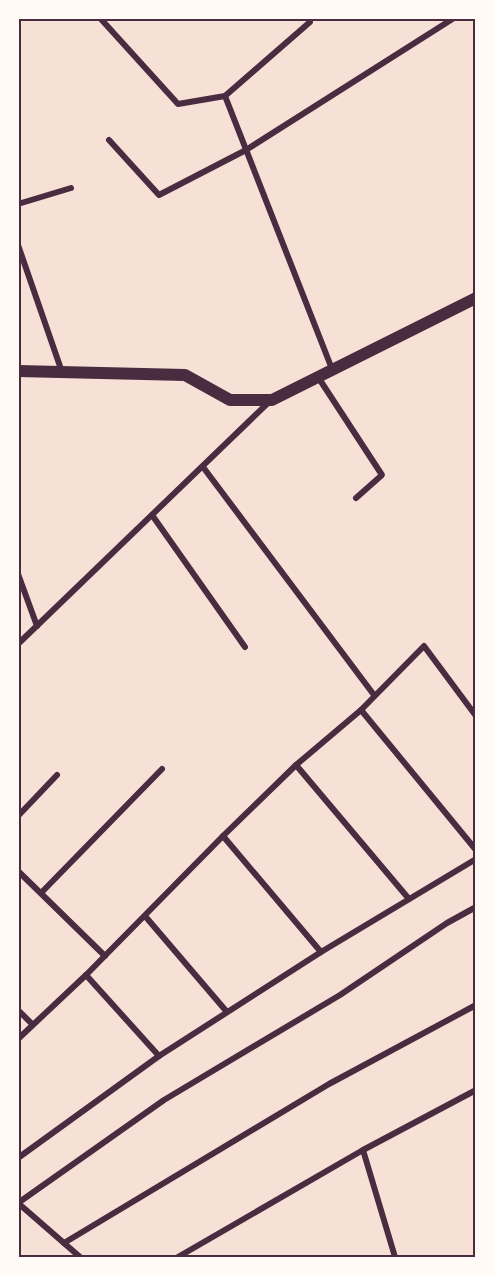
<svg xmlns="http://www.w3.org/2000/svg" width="494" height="1275" font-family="'Playfair Display',serif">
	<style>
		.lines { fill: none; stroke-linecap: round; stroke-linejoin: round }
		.minor { stroke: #4a2c40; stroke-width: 6 }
		.secondary { stroke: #4a2c40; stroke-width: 12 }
		.neatline { fill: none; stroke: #4a2c40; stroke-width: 2 }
	</style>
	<rect width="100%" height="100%" fill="#f7e1d7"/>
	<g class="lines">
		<g class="minor">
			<polyline points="100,18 178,104 225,96 310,22 308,18"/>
			<polyline points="225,96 332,369"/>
			<polyline points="109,140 159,195 246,150 454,18"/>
			<polyline points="18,204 71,188"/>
			<polyline points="18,245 62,372"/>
			<polyline points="318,377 382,475 356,498"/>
			<polyline points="203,467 374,695"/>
			<polyline points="152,515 245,647"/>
			<polyline points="18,574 37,626"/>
			<polyline points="18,644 270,401"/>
			<polyline points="361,710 476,850"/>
			<polyline points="296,765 409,899"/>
			<polyline points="18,816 57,775"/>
			<polyline points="223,836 321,952"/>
			<polyline points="18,871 105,956"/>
			<polyline points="41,893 162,769"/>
			<polyline points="145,916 227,1012"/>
			<polyline points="86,975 159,1056"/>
			<polyline points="18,1010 32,1024"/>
			<polyline points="18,1039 86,975 223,836 296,765 361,710 424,646 476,716"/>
			<polyline points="363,1150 395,1257"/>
			<polyline points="18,1158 159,1056 321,952 476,859"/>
			<polyline points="18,1203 164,1100 340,995 447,923 476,907"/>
			<polyline points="18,1203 80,1257"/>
			<polyline points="64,1243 329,1084 476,1005"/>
			<polyline points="178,1257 363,1150 476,1090"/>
		</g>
		<polyline class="secondary" points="18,371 185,375 230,400 272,400 476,298"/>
	</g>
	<rect width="494" height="1275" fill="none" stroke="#fffaf5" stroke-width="39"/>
	<rect x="20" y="20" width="454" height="1236" class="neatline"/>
</svg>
